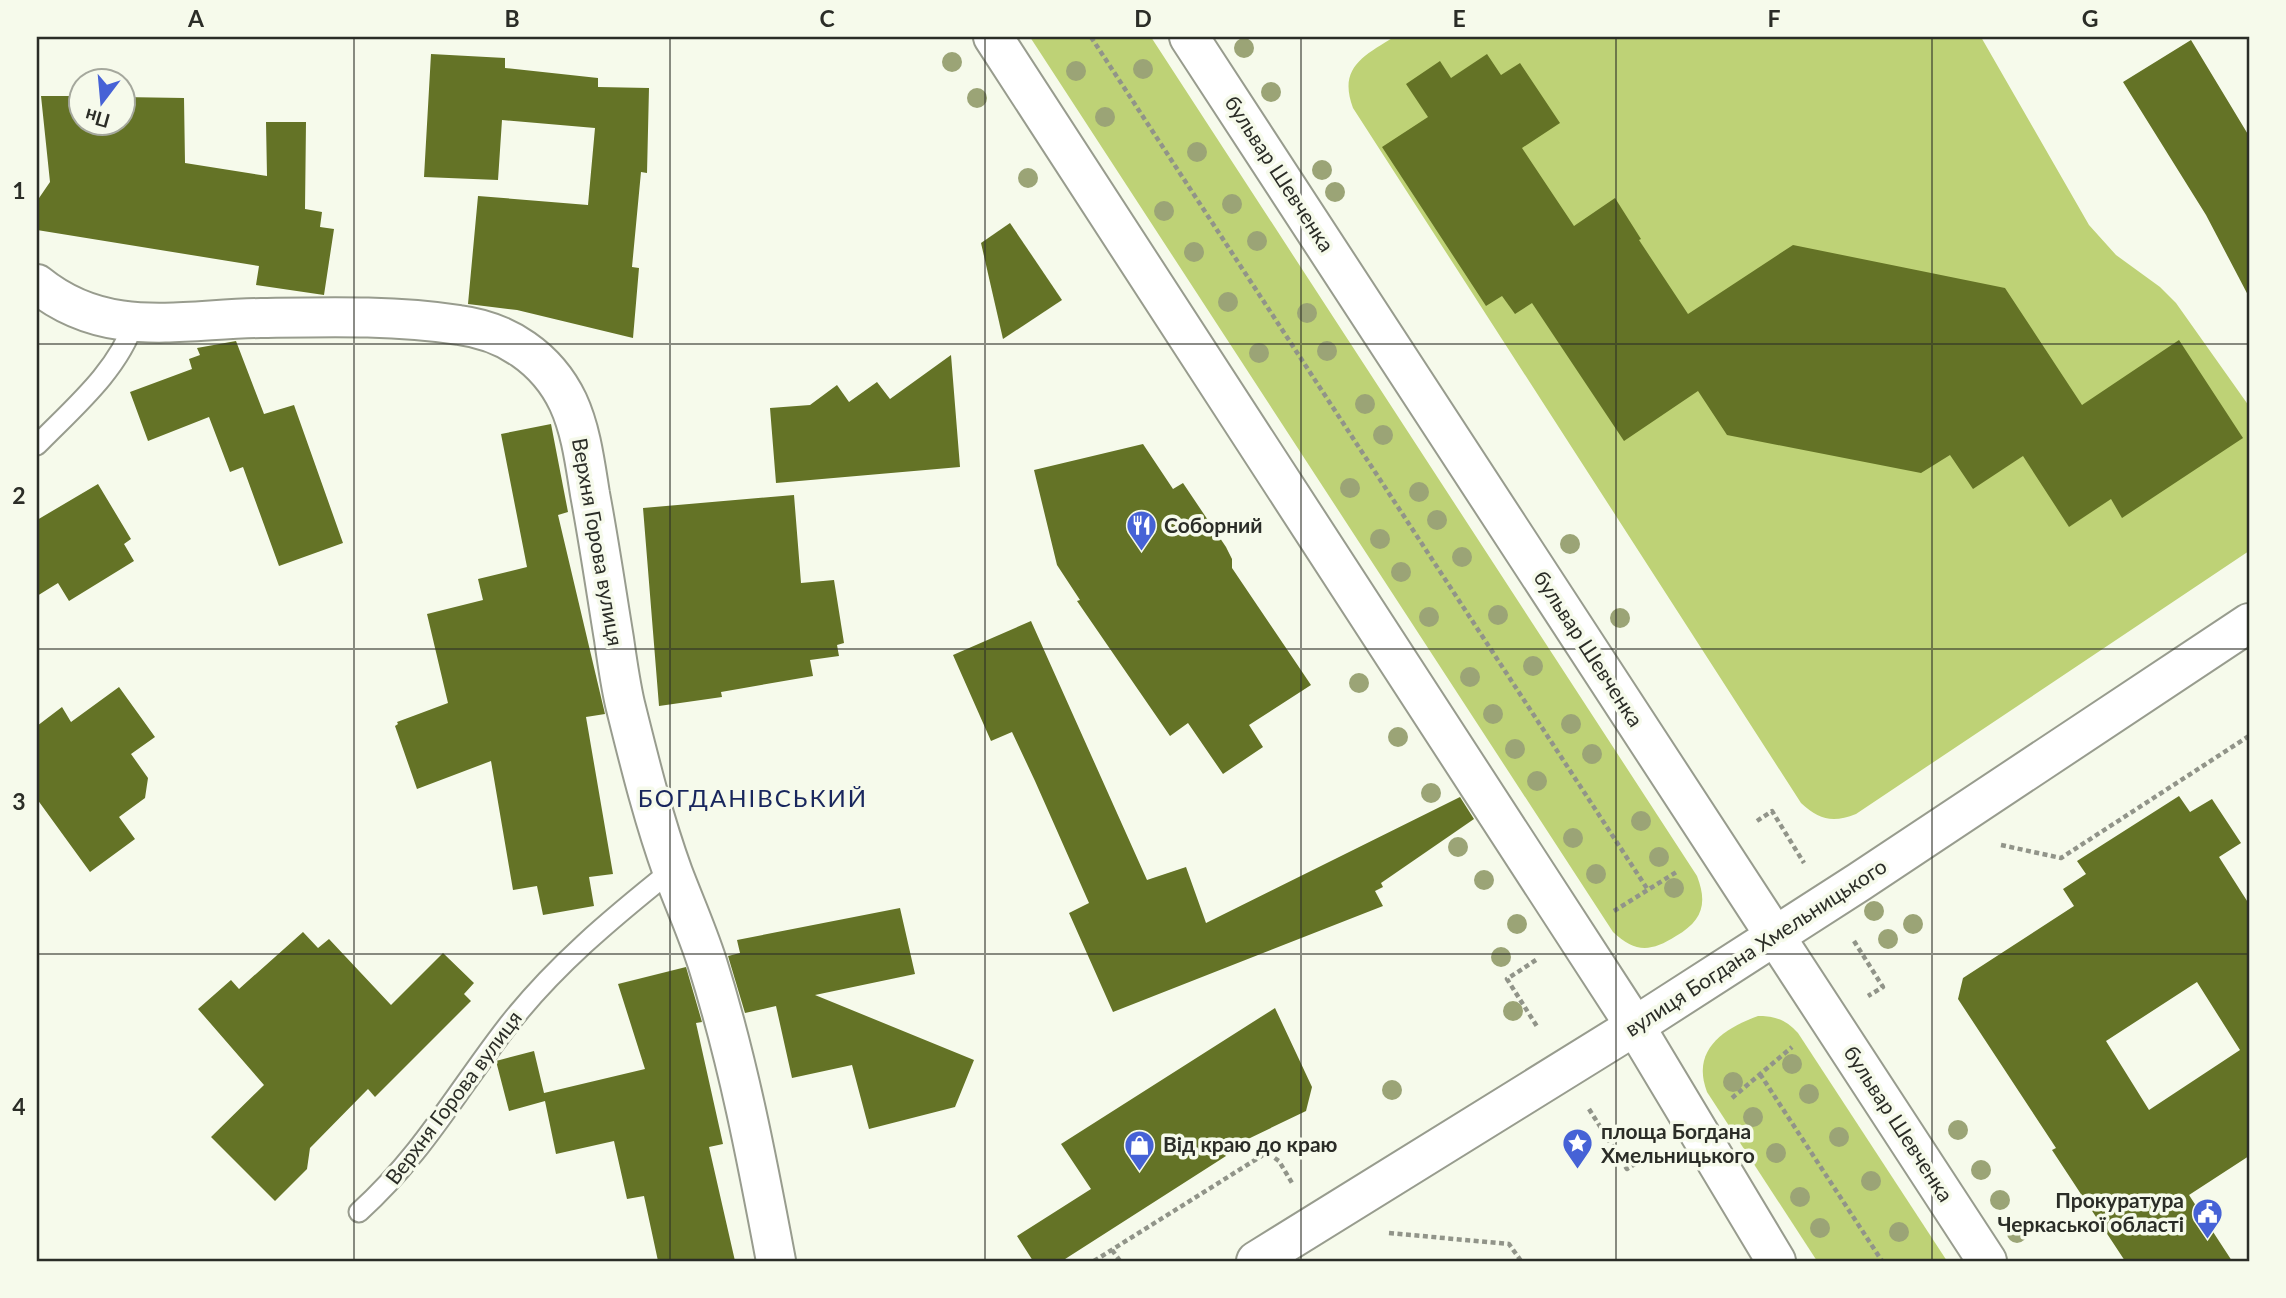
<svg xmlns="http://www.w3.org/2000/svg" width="2286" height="1298" font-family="Lato,sans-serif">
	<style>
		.green { fill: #bed276 }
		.building { fill: #647326; fill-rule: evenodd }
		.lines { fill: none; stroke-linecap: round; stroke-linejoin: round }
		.lane-casing { stroke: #989c8e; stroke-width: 23 }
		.street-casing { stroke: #989c8e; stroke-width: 42 }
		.secondary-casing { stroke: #989c8e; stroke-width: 42 }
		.path { stroke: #919489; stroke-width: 4.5; stroke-dasharray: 5 3.5; stroke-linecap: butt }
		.lane { stroke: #fff; stroke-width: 19 }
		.street { stroke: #fff; stroke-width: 38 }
		.secondary { stroke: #fff; stroke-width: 38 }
		.tree { fill: #9ba476 }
		.grid { fill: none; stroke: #2b2d27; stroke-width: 2; stroke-opacity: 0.55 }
		.labels { text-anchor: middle; stroke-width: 7; stroke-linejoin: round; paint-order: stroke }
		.street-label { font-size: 21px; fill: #2b2d27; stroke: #f6faeb }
		.poi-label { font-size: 21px; font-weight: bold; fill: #2b2d27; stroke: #f6faeb; text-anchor: start }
		.quarter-label { font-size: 24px; letter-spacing: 2px; fill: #18265d; stroke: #f6faeb }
		.neatline { fill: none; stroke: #2b2d27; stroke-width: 2.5 }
		.grid-label { font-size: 23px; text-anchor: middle; font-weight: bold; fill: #2b2d27 }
	</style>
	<rect width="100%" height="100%" fill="#f6faeb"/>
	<g class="green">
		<path d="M 1030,37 L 1151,37 L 1697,876 C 1708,904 1702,921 1676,936 C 1651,952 1635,953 1613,932 Z"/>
		<path d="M 1394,37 L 1981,37 L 2089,225 L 2116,255 L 2160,287 L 2176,303 L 2249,406 L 2249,551 L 1856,814 C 1833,823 1819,820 1801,803 L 1353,108 C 1338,68 1363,56 1394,37 Z"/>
		<path d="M 1758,1016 C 1776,1016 1786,1020 1798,1033 L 1947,1261 L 1817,1261 L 1707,1092 C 1691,1050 1723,1029 1758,1016 Z"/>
	</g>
	<g class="building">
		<polygon points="2191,40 2249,136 2249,297 2206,215 2123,82"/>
		<polygon points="431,54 505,58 505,68 598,78 598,87 649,88 647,173 641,172 632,267 639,268 633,338 517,310 468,304 478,196 588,205 595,128 502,120 498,180 424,177"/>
		<polygon points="1487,54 1501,75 1520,63 1560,123 1522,148 1574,226 1615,198 1641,239 1639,240 1688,314 1793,245 2005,288 2082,405 2179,340 2243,438 2122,518 2111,499 2069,527 2023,456 1973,489 1950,455 1921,473 1727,435 1698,391 1624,441 1532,303 1515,314 1502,296 1486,306 1382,147 1428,117 1406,84 1440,61 1451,78"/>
		<polygon points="41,96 80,96 80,122 122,122 122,97 184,98 185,163 267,176 266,122 306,122 305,209 322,212 320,227 334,229 324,295 256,285 259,266 37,230 37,201 50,182"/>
		<polygon points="1010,223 1062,300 1003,339 981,243"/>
		<polygon points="236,341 264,414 294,405 343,543 279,566 243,467 230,472 209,417 148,441 130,392 192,369 189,359 200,355 197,348"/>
		<polygon points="951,355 960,467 776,483 770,408 810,405 837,385 849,402 877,382 890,399"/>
		<polygon points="551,424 568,512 558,515 605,714 586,717 613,874 589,877 594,906 543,915 537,886 513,890 491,761 417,789 395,726 398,724 397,722 448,703 427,614 483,600 478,579 527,567 501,434"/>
		<polygon points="1143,444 1173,489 1183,483 1226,547 1232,559 1232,568 1311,685 1249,725 1263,747 1223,774 1188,723 1170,736 1077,601 1080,600 1057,565 1034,470"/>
		<polygon points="98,484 131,539 124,544 134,561 69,601 58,583 37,596 37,520"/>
		<polygon points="794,495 801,583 834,580 844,643 837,645 839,656 810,660 813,676 721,692 722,697 659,706 643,508"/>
		<polygon points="1031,621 1147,880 1186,867 1206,923 1460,797 1474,819 1381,883 1383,887 1375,891 1383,906 1113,1012 1069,913 1089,903 1035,781 1012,732 991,741 953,655"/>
		<polygon points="119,687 155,737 131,754 148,778 145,798 119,817 135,839 90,872 37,799 37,726 62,707 71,722"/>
		<path d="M 2179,796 L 2190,812 L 2212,799 L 2241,843 L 2219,857 L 2249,904 L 2249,1156 L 2189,1195 L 2232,1261 L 2125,1261 L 2052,1150 L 2056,1148 L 1958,999 L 1963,978 L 2074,906 L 2063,889 L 2086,874 L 2077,861 ZM 2197,982 L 2240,1050 L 2149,1110 L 2106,1041 Z"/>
		<polygon points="900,908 915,974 815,995 974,1060 955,1107 869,1129 852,1065 792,1078 776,1006 745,1013 728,956 740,953 737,940"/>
		<polygon points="303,932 318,948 329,939 391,1005 443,953 474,983 464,994 471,1001 375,1097 368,1089 310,1148 307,1169 275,1201 211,1137 264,1085 198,1009 231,980 239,989"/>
		<polygon points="686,967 702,1022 696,1023 723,1144 709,1147 735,1261 658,1261 644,1196 627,1199 614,1141 556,1154 545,1101 509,1111 496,1061 534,1051 544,1093 645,1069 618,984"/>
		<polygon points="1275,1008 1312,1087 1306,1111 1223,1151 1226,1156 1062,1261 1033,1261 1017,1236 1091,1189 1061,1144"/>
	</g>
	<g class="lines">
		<defs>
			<g id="lane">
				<path d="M 37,445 C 72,409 118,371 134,322"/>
				<path d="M 359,1212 C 422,1155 455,1094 506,1028 C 553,967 612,918 672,870"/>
			</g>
			<g id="street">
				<path d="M 37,284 C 106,340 180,319 261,318 C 327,317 394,315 459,325 C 506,331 547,358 568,402 C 581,430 585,463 590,494 C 599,542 606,590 614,639 C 617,660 620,682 625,704 C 639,760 653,818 673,873 C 684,902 697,931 707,962 C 738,1060 757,1160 776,1261"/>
				<polyline points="1256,1261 1635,1026 1859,882 2249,623"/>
			</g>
			<g id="secondary">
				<polyline points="993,37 1635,1026 1776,1261"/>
				<polyline points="1189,37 1987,1261"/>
			</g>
		</defs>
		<use href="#lane" class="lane-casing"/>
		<use href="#street" class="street-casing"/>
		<use href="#secondary" class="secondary-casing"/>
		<g class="path">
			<polyline points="1091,37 1648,890"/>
			<polyline points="1757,821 1772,811 1804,863"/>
			<polyline points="2001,845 2061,858 2249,736"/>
			<polyline points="1614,911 1678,871"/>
			<polyline points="1854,941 1883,987 1868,996"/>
			<polyline points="1536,960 1507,979 1538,1028"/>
			<polyline points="1760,1074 1882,1261"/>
			<polyline points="1732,1098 1792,1047"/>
			<polyline points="1589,1109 1627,1169 1655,1151"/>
			<polyline points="1389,1233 1509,1244 1521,1261"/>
			<polyline points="1112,1250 1120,1261"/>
			<polyline points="1094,1261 1263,1155 1269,1154 1279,1161 1292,1183"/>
		</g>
		<use href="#lane" class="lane"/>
		<use href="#street" class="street"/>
		<use href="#secondary" class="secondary"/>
	</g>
	<g class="tree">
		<circle cx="1244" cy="48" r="10"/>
		<circle cx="952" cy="62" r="10"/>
		<circle cx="1143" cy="69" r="10"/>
		<circle cx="1076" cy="71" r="10"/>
		<circle cx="1271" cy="92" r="10"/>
		<circle cx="977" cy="98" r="10"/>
		<circle cx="1105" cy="117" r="10"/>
		<circle cx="1197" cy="152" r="10"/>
		<circle cx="1322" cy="170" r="10"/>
		<circle cx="1028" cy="178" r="10"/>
		<circle cx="1335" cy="192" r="10"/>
		<circle cx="1232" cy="204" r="10"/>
		<circle cx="1164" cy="211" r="10"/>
		<circle cx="1257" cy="241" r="10"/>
		<circle cx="1194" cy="252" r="10"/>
		<circle cx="1228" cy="302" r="10"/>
		<circle cx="1307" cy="313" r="10"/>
		<circle cx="1327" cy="351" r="10"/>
		<circle cx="1259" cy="353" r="10"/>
		<circle cx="1365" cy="404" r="10"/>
		<circle cx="1383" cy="435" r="10"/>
		<circle cx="1350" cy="488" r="10"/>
		<circle cx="1419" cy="492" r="10"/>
		<circle cx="1437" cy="520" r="10"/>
		<circle cx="1380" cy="539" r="10"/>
		<circle cx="1570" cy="544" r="10"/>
		<circle cx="1462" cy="557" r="10"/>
		<circle cx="1401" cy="572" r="10"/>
		<circle cx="1498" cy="615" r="10"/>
		<circle cx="1429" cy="617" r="10"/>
		<circle cx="1620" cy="618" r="10"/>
		<circle cx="1533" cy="666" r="10"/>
		<circle cx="1470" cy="677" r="10"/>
		<circle cx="1359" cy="683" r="10"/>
		<circle cx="1493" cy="714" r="10"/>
		<circle cx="1571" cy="724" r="10"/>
		<circle cx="1398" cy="737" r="10"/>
		<circle cx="1515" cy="749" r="10"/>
		<circle cx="1592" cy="754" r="10"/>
		<circle cx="1537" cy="781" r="10"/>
		<circle cx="1431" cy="793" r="10"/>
		<circle cx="1641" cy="821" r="10"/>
		<circle cx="1573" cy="838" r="10"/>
		<circle cx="1458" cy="847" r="10"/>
		<circle cx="1659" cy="857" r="10"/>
		<circle cx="1596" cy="874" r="10"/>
		<circle cx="1484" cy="880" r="10"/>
		<circle cx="1674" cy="888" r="10"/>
		<circle cx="1874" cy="911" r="10"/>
		<circle cx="1517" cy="924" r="10"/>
		<circle cx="1913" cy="924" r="10"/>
		<circle cx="1888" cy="939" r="10"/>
		<circle cx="1501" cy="957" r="10"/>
		<circle cx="1513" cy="1011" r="10"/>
		<circle cx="1792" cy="1064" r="10"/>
		<circle cx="1733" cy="1082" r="10"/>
		<circle cx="1392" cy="1090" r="10"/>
		<circle cx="1809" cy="1094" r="10"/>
		<circle cx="1753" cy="1117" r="10"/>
		<circle cx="1958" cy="1130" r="10"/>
		<circle cx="1839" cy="1137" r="10"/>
		<circle cx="1776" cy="1153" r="10"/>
		<circle cx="1981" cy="1170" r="10"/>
		<circle cx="1871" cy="1181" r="10"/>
		<circle cx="1800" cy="1197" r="10"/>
		<circle cx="2000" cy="1200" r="10"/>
		<circle cx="1820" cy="1228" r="10"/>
		<circle cx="1899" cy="1232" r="10"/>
		<circle cx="2017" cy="1233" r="10"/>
	</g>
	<path class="grid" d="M 354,37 L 354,1261M 670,37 L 670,1261M 985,37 L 985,1261M 1301,37 L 1301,1261M 1616,37 L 1616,1261M 1932,37 L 1932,1261M 37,344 L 2249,344M 37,649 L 2249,649M 37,954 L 2249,954"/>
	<defs>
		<symbol id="restaurant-pin" viewBox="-11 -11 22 30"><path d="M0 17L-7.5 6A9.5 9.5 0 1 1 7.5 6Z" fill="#4662d6" stroke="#f6faeb"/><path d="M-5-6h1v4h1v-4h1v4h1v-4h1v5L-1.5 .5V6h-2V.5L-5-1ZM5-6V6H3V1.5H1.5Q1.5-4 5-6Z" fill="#fff"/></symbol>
		<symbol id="sight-pin" viewBox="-11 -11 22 30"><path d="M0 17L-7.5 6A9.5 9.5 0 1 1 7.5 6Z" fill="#4662d6" stroke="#f6faeb"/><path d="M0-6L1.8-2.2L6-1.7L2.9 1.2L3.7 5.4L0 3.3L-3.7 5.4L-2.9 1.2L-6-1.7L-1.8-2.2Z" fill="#fff"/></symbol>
		<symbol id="shop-pin" viewBox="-11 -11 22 30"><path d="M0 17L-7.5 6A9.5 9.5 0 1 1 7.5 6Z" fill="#4662d6" stroke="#f6faeb"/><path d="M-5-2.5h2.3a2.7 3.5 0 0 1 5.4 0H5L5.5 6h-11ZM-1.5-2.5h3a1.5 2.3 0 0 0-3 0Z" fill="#fff"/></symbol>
		<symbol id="civic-pin" viewBox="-11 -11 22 30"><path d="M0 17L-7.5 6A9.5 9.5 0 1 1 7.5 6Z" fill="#4662d6" stroke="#f6faeb"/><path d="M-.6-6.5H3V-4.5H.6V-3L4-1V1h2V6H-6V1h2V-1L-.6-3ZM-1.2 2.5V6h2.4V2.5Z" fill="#fff"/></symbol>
	</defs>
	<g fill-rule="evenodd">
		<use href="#restaurant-pin" x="1124" y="508" width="35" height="47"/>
		<use href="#sight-pin" x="1560" y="1126" width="35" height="47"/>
		<use href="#shop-pin" x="1122" y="1128" width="35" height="47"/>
		<use href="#civic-pin" x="2190" y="1196" width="35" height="47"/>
	</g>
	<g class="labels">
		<g class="street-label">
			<text transform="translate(1279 174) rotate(57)" y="7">бульвар Шевченка</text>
			<text transform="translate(597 542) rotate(80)" y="7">Верхня Горова вулиця</text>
			<text transform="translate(1588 649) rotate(57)" y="7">бульвар Шевченка</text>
			<text transform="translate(1756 948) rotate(-33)" y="7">вулиця Богдана Хмельницького</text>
			<text transform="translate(454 1098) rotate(-53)" y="7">Верхня Горова вулиця</text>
			<text transform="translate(1898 1124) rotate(57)" y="7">бульвар Шевченка</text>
		</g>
		<g class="poi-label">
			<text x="1164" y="533">Соборний</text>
			<text x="1601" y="1139">площа Богдана<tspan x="1601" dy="24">Хмельницького</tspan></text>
			<text x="1163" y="1152">Від краю до краю</text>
			<text x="2184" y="1208" text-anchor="end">Прокуратура<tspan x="2184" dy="24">Черкаської області</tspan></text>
		</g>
		<g class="quarter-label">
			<text x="753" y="807">БОГДАНІВСЬКИЙ</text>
		</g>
	</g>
	<rect width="2286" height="1298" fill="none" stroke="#f6faeb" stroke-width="77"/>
	<g transform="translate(102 102) rotate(196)"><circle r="33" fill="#f6faeb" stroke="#a5a89d" stroke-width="2"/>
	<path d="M0-5L12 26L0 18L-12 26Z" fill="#4662d6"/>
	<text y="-10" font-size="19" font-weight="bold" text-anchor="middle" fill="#2b2d27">Пн</text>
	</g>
	<rect x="38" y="38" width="2210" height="1222" class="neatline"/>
	<g class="grid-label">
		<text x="196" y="27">A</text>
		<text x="512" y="27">B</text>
		<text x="827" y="27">C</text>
		<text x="1143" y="27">D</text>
		<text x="1459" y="27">E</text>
		<text x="1774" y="27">F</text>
		<text x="2090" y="27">G</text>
		<text x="19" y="199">1</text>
		<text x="19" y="504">2</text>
		<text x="19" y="810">3</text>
		<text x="19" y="1115">4</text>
	</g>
</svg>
